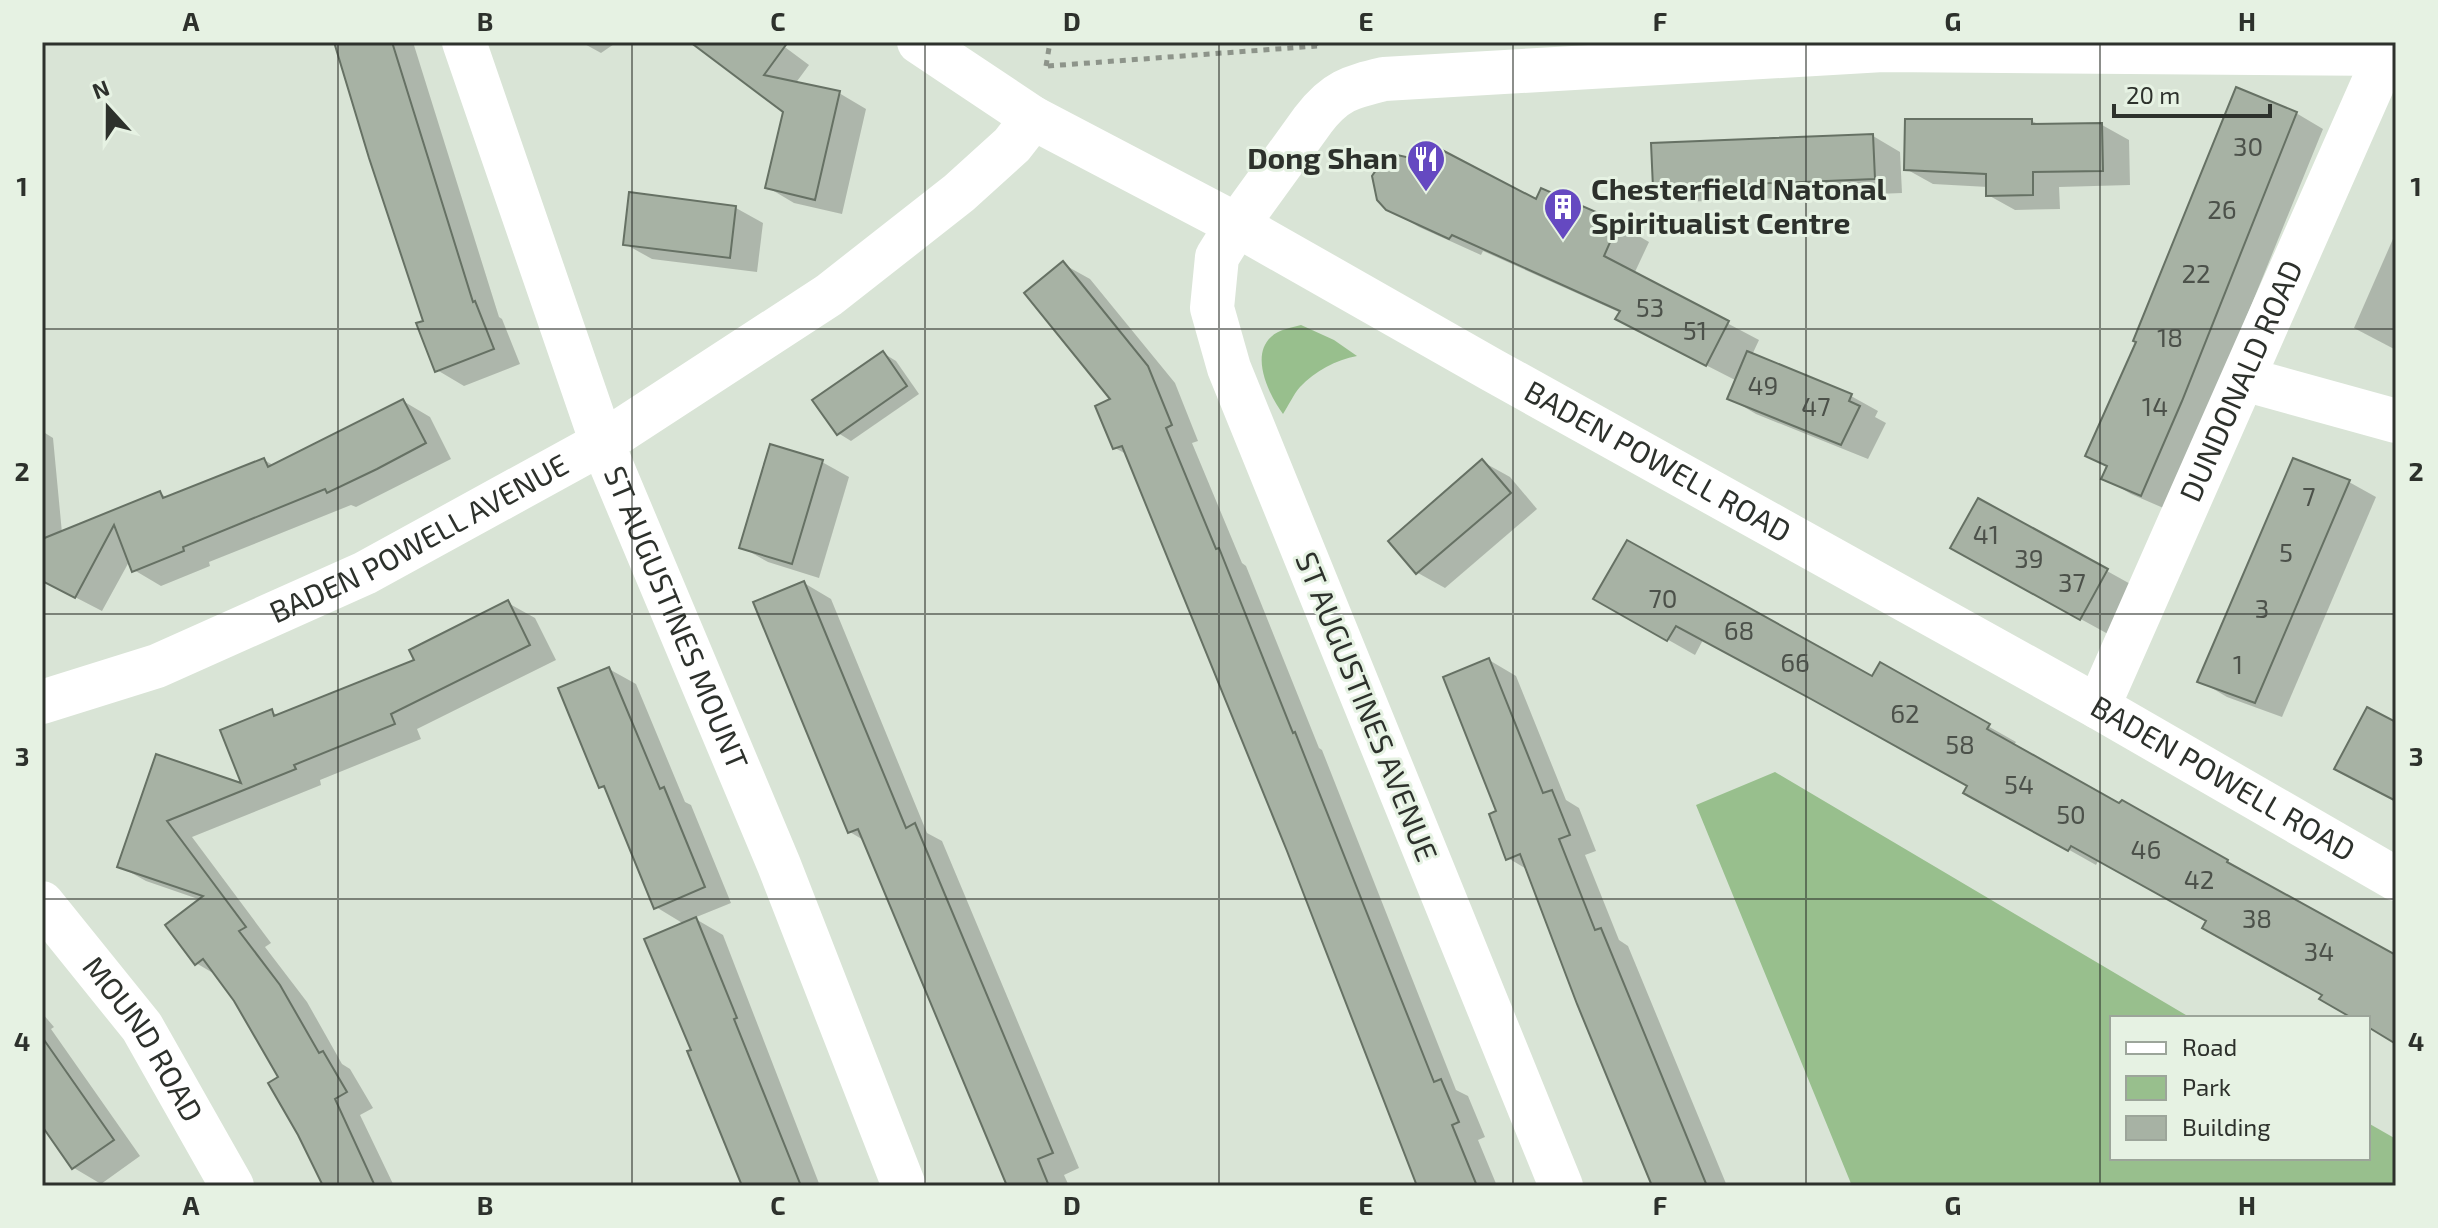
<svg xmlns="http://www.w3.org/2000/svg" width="2438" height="1228" font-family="'Exo 2',sans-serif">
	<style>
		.green { fill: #98bf8d }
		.shadow { fill: #0003 }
		.building { fill: #a7b2a4; stroke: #667164; stroke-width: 2 }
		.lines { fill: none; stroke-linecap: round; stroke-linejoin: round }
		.path { stroke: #8d948a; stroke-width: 5; stroke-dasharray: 6 6; stroke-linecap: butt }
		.minor { stroke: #fff; stroke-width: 44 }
		.tertiary { stroke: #fff; stroke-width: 44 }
		.grid { fill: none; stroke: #2d312c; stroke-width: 2; stroke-opacity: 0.55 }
		.labels { text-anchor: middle; stroke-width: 6; stroke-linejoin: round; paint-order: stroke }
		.number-label { font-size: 26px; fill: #4c514a }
		.poi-label { font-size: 30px; font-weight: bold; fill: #2d312c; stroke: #e6f2e3; text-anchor: end }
		.street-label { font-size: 30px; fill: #2d312c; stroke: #e6f2e3 }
		.neatline { fill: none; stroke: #2d312c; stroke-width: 3 }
		.grid-label { font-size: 26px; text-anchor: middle; font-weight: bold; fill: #2d312c }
	</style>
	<rect width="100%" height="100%" fill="#d9e4d6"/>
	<g class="green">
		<path d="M 1301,325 L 1334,340 L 1357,356 C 1336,360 1315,371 1300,387 C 1293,395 1289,405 1283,414 C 1269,395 1250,356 1271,337 C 1279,329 1291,328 1301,325 Z"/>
		<polygon points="1775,772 2191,1018 2112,1018 2112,1158 2368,1158 2368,1123 2396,1139 2396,1186 1852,1186 1696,805"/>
	</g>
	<g class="shadow">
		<polygon points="336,42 413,42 499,317 502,319 520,364 464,386 437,370 426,323"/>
		<polygon points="581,42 617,42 601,53"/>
		<polygon points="692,42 778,42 809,65 795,84 839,93 866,109 842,214 794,203 767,187 785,111"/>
		<polygon points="2237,89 2296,113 2323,129 2168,510 2131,494 2104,478 2108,467 2088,456 2138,342"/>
		<polygon points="2032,121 2042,126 2102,125 2129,140 2130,185 2059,187 2060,209 2015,210 1988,195 1988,187 1933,184 1906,169"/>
		<polygon points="1873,136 1900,152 1902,193 1682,202 1655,186"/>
		<polygon points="1537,202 1618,224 1649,242 1634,274 1759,340 1752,355 1851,396 1878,411 1875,417 1886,423 1868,459 1756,414 1729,398 1737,381 1649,336 1621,313 1483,251 1481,255 1419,227 1387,208"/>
		<polygon points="736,208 763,223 757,272 652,259 625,244"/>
		<polygon points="2396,232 2396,350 2354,328"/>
		<polygon points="1063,264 1090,279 1175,383 1198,441 1192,443 1242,563 1246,566 1319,748 1322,750 1456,1090 1468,1096 1485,1137 1478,1140 1497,1186 1429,1186 1128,455 1115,448 1113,400"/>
		<polygon points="883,353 896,361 919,394 851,441 838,433"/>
		<polygon points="42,399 45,433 53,438 62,533 160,493 167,498 264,460 275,466 403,401 430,417 451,459 356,507 351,505 209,562 210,566 161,586 134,570 130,560 102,611 42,580"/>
		<polygon points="822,462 849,477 819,578 768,562 741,547"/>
		<polygon points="1483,462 1510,477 1537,509 1445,588 1418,573 1391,541"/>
		<polygon points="2349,482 2376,497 2282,717 2227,697 2200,681"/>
		<polygon points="1979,563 2107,571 2134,586 2108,634"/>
		<polygon points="804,583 831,599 927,833 942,841 1079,1168 1064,1175 1069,1186 1009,1186 865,841 850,832"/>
		<polygon points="1596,599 1873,678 1880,665 2016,742 2013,746 2120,806 2122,803 2396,958 2396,1042 2368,1026 2368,1018 2353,1018 2324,994 2208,921 2099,859 2096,865 1966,792 1969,786 1703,640 1695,655"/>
		<polygon points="508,603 535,618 556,660 417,729 421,739 320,780 321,785 192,837 271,943 265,947 307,1002 342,1064 350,1069 373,1108 360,1115 394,1186 325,1186 281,1078 236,1000 218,976 196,963 201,900 146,881 119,866 157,757 244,786 272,712 279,716 417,661"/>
		<polygon points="1489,660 1516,676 1566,800 1579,808 1596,851 1585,855 1619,940 1628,946 1727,1186 1654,1186 1528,870 1508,858 1499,812"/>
		<polygon points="609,669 636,684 685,802 691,805 731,903 694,918 723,935 820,1186 744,1186 693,1051 684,924 656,907 607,790 601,787"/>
		<polygon points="42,1013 54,1027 51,1029 140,1156 101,1184 74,1168 42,1122"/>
	</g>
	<g class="building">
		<polygon points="334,42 392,42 473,302 475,301 494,349 435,372 416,323 423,321 369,158"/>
		<polygon points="690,42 788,42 764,75 840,91 815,200 765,188 783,112"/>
		<polygon points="2236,87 2297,112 2182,401 2141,496 2101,479 2107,466 2085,456 2136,342 2133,341"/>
		<polygon points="1905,119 2032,119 2032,124 2102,123 2103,171 2033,172 2033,195 1986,196 1986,174 1904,170"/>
		<polygon points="1873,134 1875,179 1653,188 1651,143"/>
		<polygon points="1442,150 1536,199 1541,188 1619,222 1604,256 1729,321 1706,366 1615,319 1620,311 1452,235 1449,239 1386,210 1377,200 1372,176 1383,160 1393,154 1428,162"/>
		<polygon points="629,192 736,206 730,258 623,245"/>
		<polygon points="1063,261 1148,366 1172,425 1166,428 1216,549 1219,548 1293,733 1295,732 1434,1082 1441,1079 1459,1122 1452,1125 1477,1186 1417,1186 1287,851 1122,446 1113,449 1095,406 1110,399 1024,293"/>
		<polygon points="883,351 907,386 837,435 812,400"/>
		<polygon points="1747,351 1852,394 1849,401 1860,406 1841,445 1727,399"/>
		<polygon points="403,399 426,443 377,469 327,493 325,489 183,547 184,551 132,572 114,525 75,598 42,581 42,539 160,491 163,498 264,458 268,467"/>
		<polygon points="770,444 823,460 792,564 739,548"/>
		<polygon points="2293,458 2350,480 2255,703 2197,682"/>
		<polygon points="1482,459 1511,493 1416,574 1388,541"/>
		<polygon points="1978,498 2108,569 2080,620 1950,548"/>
		<polygon points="1627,540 1872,676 1880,662 1990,724 1987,729 2119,803 2122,800 2228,860 2227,862 2396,955 2396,1044 2368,1027 2368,1018 2352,1018 2319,999 2322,995 2202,928 2206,921 2071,846 2068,851 1963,793 1967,786 1811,699 1676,626 1667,641 1593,599"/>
		<polygon points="804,581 906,828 915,823 1053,1153 1038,1159 1049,1186 1007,1186 858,829 848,833 753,602"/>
		<polygon points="508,600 530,645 391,714 395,724 294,765 296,769 167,821 246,927 239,931 280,985 319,1053 323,1051 347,1092 335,1099 375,1186 323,1186 298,1135 268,1083 278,1077 234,1001 203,959 195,965 165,925 203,896 117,867 156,754 241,783 220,730 272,709 274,716 414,660 409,650"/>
		<polygon points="1489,658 1543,793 1552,790 1570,835 1559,839 1595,930 1601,928 1707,1186 1652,1186 1577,1004 1520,854 1506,860 1489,814 1496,811 1443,677"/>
		<polygon points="609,667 660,789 664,787 705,887 654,909 604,786 599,788 558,688"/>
		<polygon points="2367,707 2396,722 2396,801 2334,769"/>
		<polygon points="696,917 737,1018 734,1019 801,1186 742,1186 687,1051 691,1050 644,939"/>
		<polygon points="42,1037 114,1140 72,1169 42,1126"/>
	</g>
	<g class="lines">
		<g class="path">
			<polyline points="1046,66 1050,42"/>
			<polyline points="1048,66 1317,46 1319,49"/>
		</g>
		<g class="minor">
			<path id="s1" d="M 464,42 L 602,443 L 779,865 L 904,1186"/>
			<polyline points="2244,379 2396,421"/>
			<path id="s2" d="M 42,702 L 157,666 L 365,573 L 602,443 L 829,295 L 959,193 L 1012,145 L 1033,118"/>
			<path id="s3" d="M 2098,707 L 2386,54"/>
			<path id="s4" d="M 42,903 L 142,1027 L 232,1186"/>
			<path d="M 1561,1186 L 1229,368 L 1212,308 L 1217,257 L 1237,225 L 1313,120 C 1335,91 1350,87 1384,79 L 1883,50 L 2396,54"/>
		</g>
		<path class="tertiary" id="s5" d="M 919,42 L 1033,118 L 1237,225 L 1492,370 L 2098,707 L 2396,879"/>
	</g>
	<path class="grid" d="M 338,42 L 338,1186M 632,42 L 632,1186M 925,42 L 925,1186M 1219,42 L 1219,1186M 1513,42 L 1513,1186M 1806,42 L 1806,1186M 2100,42 L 2100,1186M 42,329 L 2396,329M 42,614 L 2396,614M 42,899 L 2396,899"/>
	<defs>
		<symbol id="restaurant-pin" viewBox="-11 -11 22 30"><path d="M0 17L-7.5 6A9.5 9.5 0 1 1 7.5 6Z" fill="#6549c1" stroke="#e6f2e3"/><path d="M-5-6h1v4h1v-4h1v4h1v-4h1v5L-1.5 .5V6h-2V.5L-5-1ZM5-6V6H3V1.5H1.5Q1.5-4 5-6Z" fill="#fff"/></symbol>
		<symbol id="building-pin" viewBox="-11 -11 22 30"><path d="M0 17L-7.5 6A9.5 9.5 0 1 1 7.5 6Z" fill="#6549c1" stroke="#e6f2e3"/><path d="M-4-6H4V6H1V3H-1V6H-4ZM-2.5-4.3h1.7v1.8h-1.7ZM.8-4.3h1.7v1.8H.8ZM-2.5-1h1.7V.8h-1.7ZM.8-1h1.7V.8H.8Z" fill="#fff"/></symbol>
	</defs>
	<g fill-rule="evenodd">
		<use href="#restaurant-pin" x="1404" y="137" width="44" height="60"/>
		<use href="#building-pin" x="1541" y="185" width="44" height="60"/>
	</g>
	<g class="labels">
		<g class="number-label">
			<text x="2248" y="156">30</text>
			<text x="2222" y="219">26</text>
			<text x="2196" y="283">22</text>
			<text x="1650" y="317">53</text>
			<text x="1695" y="340">51</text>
			<text x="2170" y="347">18</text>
			<text x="1763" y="395">49</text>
			<text x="1816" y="416">47</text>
			<text x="2155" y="416">14</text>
			<text x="2309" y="506">7</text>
			<text x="1986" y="544">41</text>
			<text x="2286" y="562">5</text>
			<text x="2029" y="568">39</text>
			<text x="2072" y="592">37</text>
			<text x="1663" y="608">70</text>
			<text x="2262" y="618">3</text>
			<text x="1739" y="640">68</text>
			<text x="1795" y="672">66</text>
			<text x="2238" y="674">1</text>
			<text x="1905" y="723">62</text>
			<text x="1960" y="754">58</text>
			<text x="2019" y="794">54</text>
			<text x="2071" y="824">50</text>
			<text x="2146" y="859">46</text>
			<text x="2199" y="889">42</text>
			<text x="2257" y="928">38</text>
			<text x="2319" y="961">34</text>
		</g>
		<g class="poi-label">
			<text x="1398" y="169">Dong Shan</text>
			<text x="1591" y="200" text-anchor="start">Chesterfield Natonal<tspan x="1591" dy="34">Spiritualist Centre</tspan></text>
		</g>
		<g class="street-label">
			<text dy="10" stroke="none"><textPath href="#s3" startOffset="356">DUNDONALD ROAD</textPath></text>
			<text dy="10" stroke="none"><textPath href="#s5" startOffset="850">BADEN POWELL ROAD</textPath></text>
			<text dy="10" stroke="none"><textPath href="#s2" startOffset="412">BADEN POWELL AVENUE</textPath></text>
			<text dy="10" stroke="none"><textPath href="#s1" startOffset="614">ST AUGUSTINES MOUNT</textPath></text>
			<text transform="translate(1366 707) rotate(68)" y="10">ST AUGUSTINES AVENUE</text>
			<text dy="10" stroke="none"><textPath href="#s5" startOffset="1498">BADEN POWELL ROAD</textPath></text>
			<text dy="10" stroke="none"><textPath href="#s4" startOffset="170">MOUND ROAD</textPath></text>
		</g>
	</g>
	<rect width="2438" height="1228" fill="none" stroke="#e6f2e3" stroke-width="88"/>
	<rect x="2110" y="1016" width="260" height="144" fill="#e6f2e3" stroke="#9ca59a" stroke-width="2"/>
	<rect x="2126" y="1042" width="40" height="12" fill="#ffffff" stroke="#9ca59a" stroke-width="2"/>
	<text x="2182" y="1056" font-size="24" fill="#2d312c">Road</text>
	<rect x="2126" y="1076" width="40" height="24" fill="#98bf8d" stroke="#9ca59a" stroke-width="2"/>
	<text x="2182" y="1096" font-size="24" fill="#2d312c">Park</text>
	<rect x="2126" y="1116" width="40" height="24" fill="#a7b2a4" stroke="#9ca59a" stroke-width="2"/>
	<text x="2182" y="1136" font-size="24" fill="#2d312c">Building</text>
	<g transform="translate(108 108) rotate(339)" stroke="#e6f2e3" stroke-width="6" paint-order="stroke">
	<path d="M0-6L14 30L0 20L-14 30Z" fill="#2d312c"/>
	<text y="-12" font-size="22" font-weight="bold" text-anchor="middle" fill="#2d312c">N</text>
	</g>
	<path d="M2114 104v12h156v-12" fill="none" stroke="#2d312c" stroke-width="4"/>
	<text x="2126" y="104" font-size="24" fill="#2d312c" stroke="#e6f2e3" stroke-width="6" paint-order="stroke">20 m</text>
	<rect x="44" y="44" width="2350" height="1140" class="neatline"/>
	<g class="grid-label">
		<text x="191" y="31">A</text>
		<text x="485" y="31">B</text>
		<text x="778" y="31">C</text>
		<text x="1072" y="31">D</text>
		<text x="1366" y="31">E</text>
		<text x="1660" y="31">F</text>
		<text x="1953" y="31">G</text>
		<text x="2247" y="31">H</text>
		<text x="22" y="196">1</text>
		<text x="2416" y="196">1</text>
		<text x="22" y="481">2</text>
		<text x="2416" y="481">2</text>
		<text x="22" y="766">3</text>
		<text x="2416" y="766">3</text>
		<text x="22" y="1051">4</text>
		<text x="2416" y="1051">4</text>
		<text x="191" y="1215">A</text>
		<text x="485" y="1215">B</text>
		<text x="778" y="1215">C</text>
		<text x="1072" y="1215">D</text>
		<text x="1366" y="1215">E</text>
		<text x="1660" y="1215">F</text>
		<text x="1953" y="1215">G</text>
		<text x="2247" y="1215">H</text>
	</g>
</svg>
